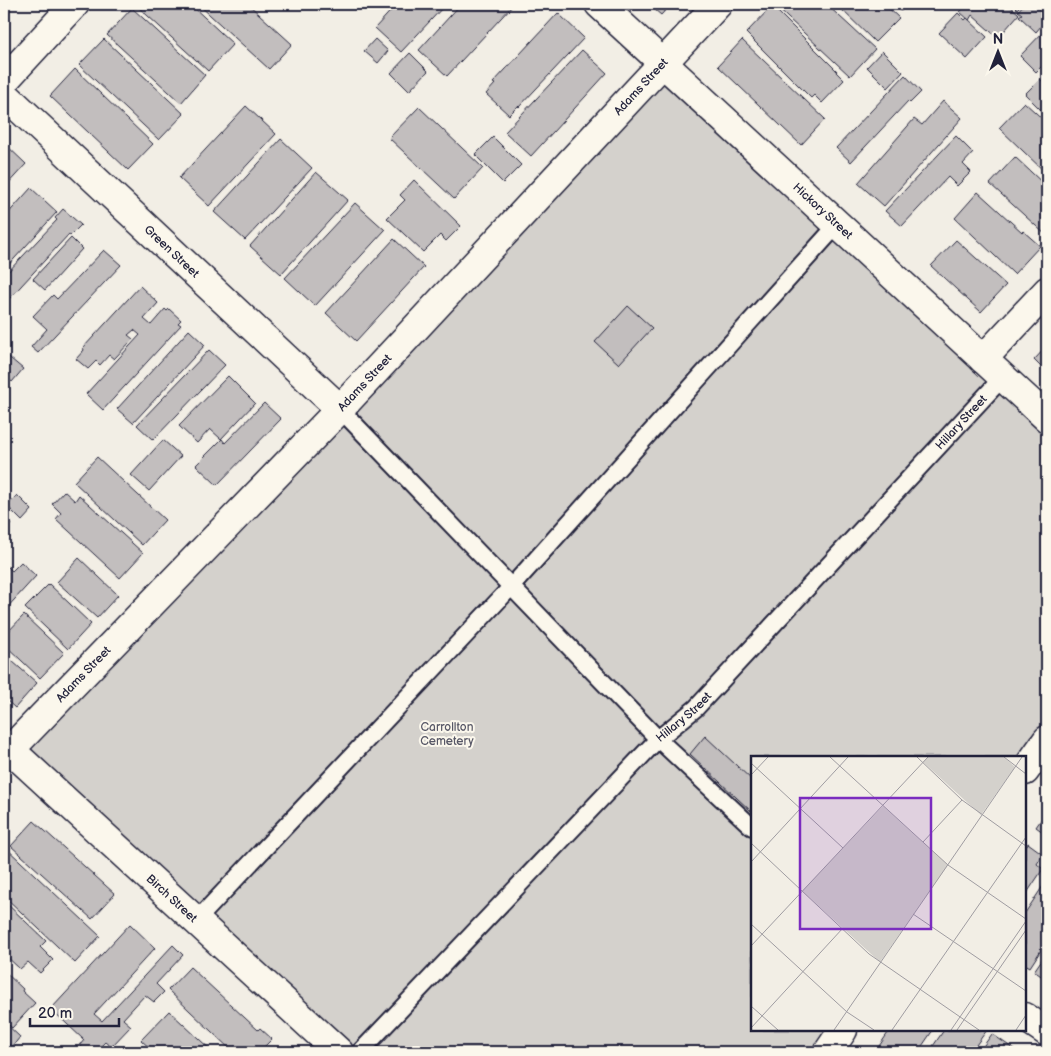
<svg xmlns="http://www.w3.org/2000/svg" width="1051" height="1056" font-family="'Balsamiq Sans',sans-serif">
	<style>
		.green { fill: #d4d1cc; stroke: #7b7a84 }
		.building { fill: #c2bebe; stroke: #22223b }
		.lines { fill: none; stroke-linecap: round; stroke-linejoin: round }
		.lane-casing { stroke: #22223b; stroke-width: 20 }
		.street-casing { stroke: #22223b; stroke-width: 31 }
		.lane { stroke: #fbf7ec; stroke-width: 16 }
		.street { stroke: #fbf7ec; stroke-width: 28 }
		.labels { text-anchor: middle; stroke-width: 4; stroke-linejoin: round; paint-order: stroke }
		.street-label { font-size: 12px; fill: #22223b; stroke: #fbf7ec }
		.park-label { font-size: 12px; fill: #575766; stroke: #fbf7ec }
		.inset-road { fill: none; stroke: #9f9ca1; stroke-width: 1 }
		.view { fill: #7b2cbf; fill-opacity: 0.15; stroke: #7b2cbf; stroke-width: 2.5 }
		.inset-edge { fill: none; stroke: #22223b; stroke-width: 2.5 }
	</style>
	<rect width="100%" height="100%" fill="#f2eee5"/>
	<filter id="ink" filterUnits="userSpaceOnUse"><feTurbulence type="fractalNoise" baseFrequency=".02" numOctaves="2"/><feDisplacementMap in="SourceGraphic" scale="10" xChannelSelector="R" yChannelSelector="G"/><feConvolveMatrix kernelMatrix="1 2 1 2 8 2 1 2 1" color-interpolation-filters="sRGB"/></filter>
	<g filter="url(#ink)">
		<polygon class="green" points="663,64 1047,418 1047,745 1025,757 752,757 752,1030 849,1030 833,1052 343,1052 10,750"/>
		<g class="building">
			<polygon points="137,4 190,4 233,44 208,71 136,5"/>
			<polygon points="198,4 248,4 292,44 269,69"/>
			<polygon points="397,4 446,4 401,52 375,28"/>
			<polygon points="461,4 514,4 447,76 419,50"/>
			<polygon points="648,4 671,4 661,15"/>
			<polygon points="773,4 826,4 875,49 850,76"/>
			<polygon points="836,4 884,4 899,18 875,42"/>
			<polygon points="893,4 908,4 901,11"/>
			<polygon points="967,4 1008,4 1019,14 998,38 972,15 969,20 960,12"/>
			<polygon points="1012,4 1022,4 1017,9"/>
			<polygon points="1024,4 1044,4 1039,9 1047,17 1047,19 1036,32 1019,16 1022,14 1018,11"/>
			<polygon points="772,6 837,71 836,72 844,80 822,103 814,95 811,98 746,33"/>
			<polygon points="132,8 205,75 181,103 107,35"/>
			<polygon points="558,13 584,38 519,107 518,106 509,115 486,94 495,84 493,83"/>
			<polygon points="958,13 965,20 967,18 987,37 967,59 939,33"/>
			<polygon points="1047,28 1047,61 1036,72 1020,56"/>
			<polygon points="104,39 184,114 159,140 79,65"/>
			<polygon points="375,39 388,51 378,63 364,51"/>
			<polygon points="742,40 825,119 801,145 718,66"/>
			<polygon points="582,50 607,73 531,156 505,132"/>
			<polygon points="882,51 903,72 888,88 867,67"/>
			<polygon points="410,53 428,71 409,91 391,73"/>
			<polygon points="75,69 153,144 128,170 50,96"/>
			<polygon points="905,75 921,92 910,103 908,101 851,162 836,148"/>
			<polygon points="1040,79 1047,86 1047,116 1025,94"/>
			<polygon points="943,101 962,118 884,206 858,183 914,119 922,125"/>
			<polygon points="1024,102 1047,123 1047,174 999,128"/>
			<polygon points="246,106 276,134 209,206 179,178"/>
			<polygon points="419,107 483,168 454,199 389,138"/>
			<polygon points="956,136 973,153 963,164 971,172 957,186 948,177 902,226 885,211"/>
			<polygon points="493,137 521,165 503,183 475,155"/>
			<polygon points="281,139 312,168 245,240 214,212"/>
			<polygon points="4,143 26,164 4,188"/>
			<polygon points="1015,157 1047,187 1047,236 990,184"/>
			<polygon points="316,172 348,200 281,274 250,246"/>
			<polygon points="414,180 461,226 446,241 440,235 423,252 387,218 405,200 400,195"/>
			<polygon points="31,188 57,212 4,270 4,218"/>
			<polygon points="978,192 1022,232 1023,231 1040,246 1014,274 955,218"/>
			<polygon points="355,203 385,230 315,306 285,278"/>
			<polygon points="63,209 81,225 70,236 69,234 9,299 4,294 4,276 57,220 55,218"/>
			<polygon points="71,238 82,249 45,290 33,279"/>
			<polygon points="394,239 424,267 356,341 326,313"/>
			<polygon points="956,240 1006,285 981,312 931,266"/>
			<polygon points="104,250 121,265 38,353 31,347 47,329 33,316 53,295 57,299"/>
			<polygon points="140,286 158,303 144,319 151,325 165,309 167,311 169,309 181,320 178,323 181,325 103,410 86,394 140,335 134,330 128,335 133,339 114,359 109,355 100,365 96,361 88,369 76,359 84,350 83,348"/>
			<polygon points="628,306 652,328 619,364 595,342"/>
			<polygon points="189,330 205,345 133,423 117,409"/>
			<polygon points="1047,346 1047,373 1034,360"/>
			<polygon points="209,350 225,365 153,440 137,425"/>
			<polygon points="4,353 23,369 12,382 4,375"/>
			<polygon points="228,376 255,403 221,439 210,429 197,443 179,426"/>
			<polygon points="264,403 281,419 217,485 196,465 222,439 225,443"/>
			<polygon points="163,440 181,456 149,491 131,475"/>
			<polygon points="97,457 165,520 142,545 74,482"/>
			<polygon points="64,491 75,501 79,495 143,553 120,578 56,519 61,513 52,504"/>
			<polygon points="17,495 32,510 22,521 7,506"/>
			<polygon points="4,517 11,524 4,532"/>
			<polygon points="79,558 118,595 97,618 57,582"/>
			<polygon points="21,562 36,576 4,611 4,563 12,571"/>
			<polygon points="49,584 91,624 68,649 25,608"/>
			<polygon points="24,615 64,653 40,678 4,644 4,636"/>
			<polygon points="4,654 37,683 15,708 4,698"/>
			<polygon points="705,736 752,780 752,812 690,754"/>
			<polygon points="1047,811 1047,835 1036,827"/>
			<polygon points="34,821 115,894 92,919 11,846"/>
			<polygon points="1028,843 1043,854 1037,864 1043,869 1025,896 1025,848"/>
			<polygon points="4,846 100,936 75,963 4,896"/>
			<polygon points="1047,880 1047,941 1030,967 1025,964 1025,913"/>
			<polygon points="4,901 46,941 40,947 53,960 40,973 28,962 20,969 4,954"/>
			<polygon points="130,924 155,948 94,1014 102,1021 173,945 183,955 156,984 164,992 154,1002 145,995 123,1019 131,1026 111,1047 105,1042 95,1052 87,1052 80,1045 84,1040 51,1009"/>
			<polygon points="1047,952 1047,980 1034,971"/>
			<polygon points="190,967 258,1030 260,1028 272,1039 259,1052 233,1052 168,990"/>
			<polygon points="4,971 23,989 22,991 35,1003 12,1028 4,1020"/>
			<polygon points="169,1011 213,1052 154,1052 141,1040"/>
			<polygon points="4,1022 20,1037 12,1047 4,1039"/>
			<polygon points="890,1030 933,1030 918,1052 875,1052"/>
			<polygon points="944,1030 987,1030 971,1052 929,1052"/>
			<polygon points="992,1034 1018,1052 979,1052"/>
			<polygon points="7,1044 17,1052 4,1052 4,1048"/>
		</g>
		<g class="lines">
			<defs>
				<g id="lane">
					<polyline points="340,409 658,739 752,827"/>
					<polyline points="196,921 512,586 837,225"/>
					<path id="s1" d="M 360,1052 L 658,739 L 696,708 L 1003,377"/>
				</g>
				<g id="street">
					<path id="s2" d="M 599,4 L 1047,418"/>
					<polyline points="4,81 75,4"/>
					<path id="s3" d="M 4,94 L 340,409"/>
					<polyline points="983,359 1047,291"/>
					<path id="s4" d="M 4,744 L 339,1052"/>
					<path id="s5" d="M 4,756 L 340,409 L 718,4"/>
					<polyline points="1025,771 1047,740"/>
					<polyline points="1025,1017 1047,1032"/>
					<polyline points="828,1052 843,1030"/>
				</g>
			</defs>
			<use href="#lane" class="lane-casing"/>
			<use href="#street" class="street-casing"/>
			<use href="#lane" class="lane"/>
			<use href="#street" class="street"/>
		</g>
	</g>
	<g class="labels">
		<g class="street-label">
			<text dy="4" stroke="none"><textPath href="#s5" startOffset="924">Adams Street</textPath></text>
			<text dy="4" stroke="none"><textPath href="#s2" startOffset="305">Hickory Street</textPath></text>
			<text dy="4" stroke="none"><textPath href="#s3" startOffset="230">Green Street</textPath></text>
			<text dy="4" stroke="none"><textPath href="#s5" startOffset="519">Adams Street</textPath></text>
			<text dy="4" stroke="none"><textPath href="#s1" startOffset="871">Hillary Street</textPath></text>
			<text dy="4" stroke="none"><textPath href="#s5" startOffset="114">Adams Street</textPath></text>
			<text dy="4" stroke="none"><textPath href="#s1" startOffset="466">Hillary Street</textPath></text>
			<text dy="4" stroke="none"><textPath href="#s4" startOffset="228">Birch Street</textPath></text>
		</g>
		<g class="park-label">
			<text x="447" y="731">Carrollton<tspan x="447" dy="14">Cemetery</tspan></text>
		</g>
	</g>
	<g transform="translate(751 756)">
		<rect width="275" height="275" fill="#f2eee5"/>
		<path d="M 177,1 L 253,1 L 264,11 L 230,59 L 172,6 ZM 132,50 L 197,109 L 129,206 L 51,135 Z" fill="#d4d1cc"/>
		<path class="inset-road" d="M 79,1 L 197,109 L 275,163M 166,1 L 211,44 L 275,90M 253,1 L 275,18M 0,7 L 92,92M 0,19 L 17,1M 172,86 L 211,44M 0,87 L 118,198 L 228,274M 0,106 L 97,1M 162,158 L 275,235M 0,168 L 96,256 L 123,274M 0,190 L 177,1M 0,250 L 27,274M 0,272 L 92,172M 83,274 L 271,1M 141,274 L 275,81M 200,274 L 275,165M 206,274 L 275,174M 265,274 L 275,259"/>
		<path class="view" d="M 49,42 L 180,42 L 180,173 L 49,173 Z"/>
		<rect width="275" height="275" class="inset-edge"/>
	</g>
	<rect width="1051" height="1056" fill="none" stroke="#fbf7ec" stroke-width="20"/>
	<rect x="10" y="10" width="1031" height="1036" fill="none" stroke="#22223b" stroke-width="2" filter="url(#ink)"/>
	<g transform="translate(998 52)" stroke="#fbf7ec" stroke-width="4" paint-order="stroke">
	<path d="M0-4L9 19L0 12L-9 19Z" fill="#22223b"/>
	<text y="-8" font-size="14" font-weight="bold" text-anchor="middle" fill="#22223b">N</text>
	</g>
	<path d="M30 1018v8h89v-8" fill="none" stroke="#22223b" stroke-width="2.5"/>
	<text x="38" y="1018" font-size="15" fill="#22223b" stroke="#fbf7ec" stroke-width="4" paint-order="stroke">20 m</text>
</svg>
